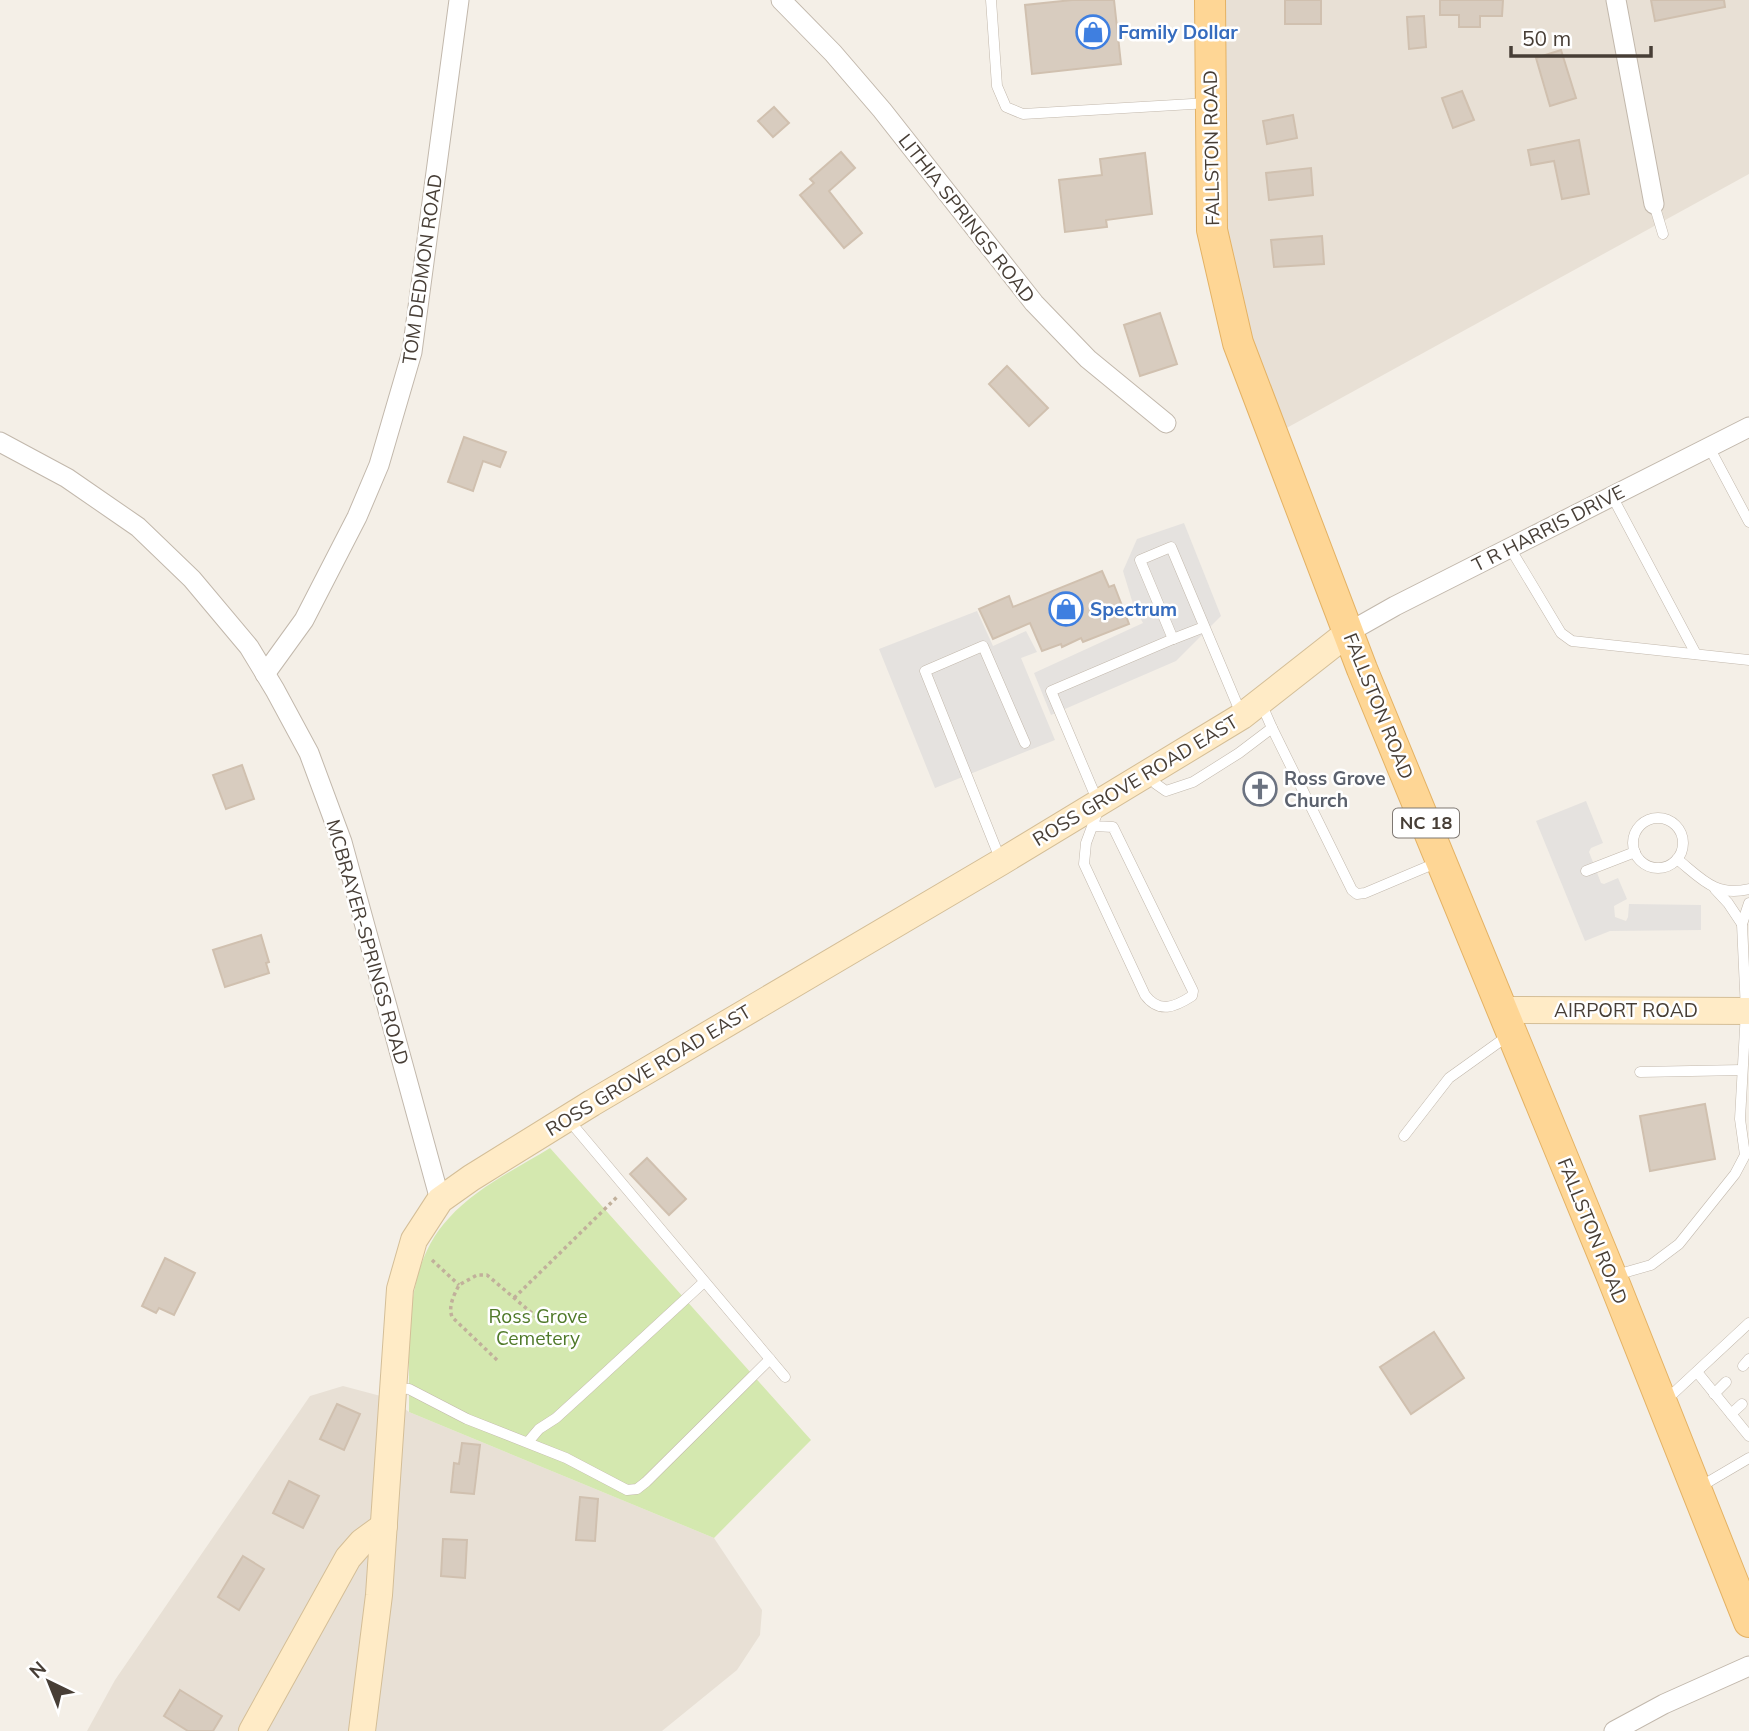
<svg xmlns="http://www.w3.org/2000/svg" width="1749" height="1731" font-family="Mulish,sans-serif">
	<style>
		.residential { fill: #e8e0d5 }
		.green { fill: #d4e8af }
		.parking { fill: #e5e2df }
		.building { fill: #d8ccbf; stroke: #d0c0af; stroke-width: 2 }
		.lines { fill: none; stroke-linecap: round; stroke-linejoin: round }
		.lane-casing { stroke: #c2b8ac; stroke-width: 11 }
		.street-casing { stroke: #c2b8ac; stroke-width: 21 }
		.secondary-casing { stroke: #d4be97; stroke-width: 28 }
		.primary-casing { stroke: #e4b264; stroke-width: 32 }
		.path { stroke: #c1b09b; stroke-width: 3.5; stroke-dasharray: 3.5 3.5; stroke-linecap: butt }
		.lane { stroke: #fff; stroke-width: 10 }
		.street { stroke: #fff; stroke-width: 19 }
		.secondary { stroke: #ffebc6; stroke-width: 26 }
		.primary { stroke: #fed695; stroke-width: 30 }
		.labels { text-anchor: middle; stroke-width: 5; stroke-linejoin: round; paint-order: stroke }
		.shield { fill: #fff; stroke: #7e7872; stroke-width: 2 }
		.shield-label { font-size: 18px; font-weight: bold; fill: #473e36 }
		.shop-label { font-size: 19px; font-weight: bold; fill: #366cbe; stroke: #fff; text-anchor: start }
		.street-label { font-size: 19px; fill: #473e36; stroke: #fff }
		.worship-label { font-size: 19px; font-weight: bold; fill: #5b616d; stroke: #fff; text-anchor: start }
		.park-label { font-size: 19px; fill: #4f7929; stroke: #fff }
	</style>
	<rect width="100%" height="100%" fill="#f4efe7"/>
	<g class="residential">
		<polygon points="1210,0 1749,0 1749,174 1272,436 1212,230"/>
		<polygon points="343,1386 392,1399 409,1412 714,1538 762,1610 760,1635 737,1670 662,1731 87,1731 115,1680 310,1396"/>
	</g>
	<path class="green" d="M 550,1148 L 811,1440 L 714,1538 L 409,1412 C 410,1346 401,1269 449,1218 C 476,1188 516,1169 550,1148 Z"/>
	<g class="parking">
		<polygon points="1184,523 1221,616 1176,661 1051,715 1034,673 1143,623 1133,604 1123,571 1137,539"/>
		<polygon points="977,611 993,646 1026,631 1037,652 1021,658 1055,740 935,788 879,649"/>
		<polygon points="1586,801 1603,843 1591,848 1589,852 1601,883 1604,884 1618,878 1627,899 1614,906 1615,917 1626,921 1628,917 1629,904 1701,905 1701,930 1610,931 1585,941 1536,821"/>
	</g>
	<g class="building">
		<polygon points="1072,0 1114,0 1121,64 1032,74 1025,5"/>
		<rect x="1285" y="0" width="36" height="24"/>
		<polygon points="1440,0 1503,0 1502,16 1480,16 1480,27 1459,27 1459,15 1440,15"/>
		<polygon points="1651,0 1724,0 1725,7 1655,21"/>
		<polygon points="1424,16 1426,47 1409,49 1407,17"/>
		<polygon points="1561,50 1576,98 1550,106 1536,58"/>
		<polygon points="1462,91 1474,120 1453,128 1442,98"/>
		<polygon points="774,107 789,123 773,137 758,121"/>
		<polygon points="1293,115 1297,138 1267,144 1263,121"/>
		<polygon points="1579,140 1589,194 1562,199 1554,161 1531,165 1528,150"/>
		<polygon points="841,152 855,168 829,191 862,233 844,248 800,195 814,183 810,179"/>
		<polygon points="1145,153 1152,214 1106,220 1107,227 1065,232 1059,180 1102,175 1100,159"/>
		<polygon points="1311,168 1313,195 1269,200 1266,173"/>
		<polygon points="1322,236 1324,264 1274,267 1271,240"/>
		<polygon points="1160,313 1177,364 1140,376 1124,325"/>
		<polygon points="1007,366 1048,408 1029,426 989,384"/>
		<polygon points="464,437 506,452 500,467 483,461 473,491 448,482"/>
		<polygon points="1102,571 1109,587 1114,585 1129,624 1083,642 1081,638 1062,647 1061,644 1042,651 1030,623 993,639 979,609 1009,596 1013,607"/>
		<polygon points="242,765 254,799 226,809 213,775"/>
		<polygon points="261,935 269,962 266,963 269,973 225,987 213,950"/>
		<polygon points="1705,1104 1715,1159 1650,1171 1640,1116"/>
		<polygon points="647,1158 686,1199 669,1215 630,1174"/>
		<polygon points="165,1258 195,1273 174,1315 159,1308 156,1313 142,1306"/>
		<polygon points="1434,1332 1464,1378 1411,1414 1380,1367"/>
		<polygon points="337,1404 360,1414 344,1450 320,1439"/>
		<polygon points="462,1443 480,1445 474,1494 451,1492 454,1463 459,1464"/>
		<polygon points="289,1481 319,1496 303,1528 273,1513"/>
		<polygon points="580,1497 598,1499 595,1541 576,1540"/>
		<polygon points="443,1539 467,1540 465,1578 441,1576"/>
		<polygon points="243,1556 264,1569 239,1610 218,1597"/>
		<polygon points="180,1690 222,1716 213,1731 188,1731 164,1716"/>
	</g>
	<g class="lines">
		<defs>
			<g id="lane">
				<polyline points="991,0 997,86 1006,107 1023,114 1209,103"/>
				<polyline points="1654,204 1663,234"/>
				<polyline points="1709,447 1749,522"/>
				<polyline points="1612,496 1696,654"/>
				<polyline points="1510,548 1561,633 1572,641 1749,660"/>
				<polyline points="1173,639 1204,627"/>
				<polyline points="1272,728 1352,890 1357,894 1365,893 1436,863"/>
				<polyline points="1147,774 1156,784 1166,791 1193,782 1239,753 1272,728 1261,703"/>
				<polyline points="1098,802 1051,691 1173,639 1140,560 1171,547 1242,716"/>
				<circle cx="1658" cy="843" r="25"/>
				<path d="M 1094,826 L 1113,827 L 1193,991 L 1192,996 C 1175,1007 1159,1014 1145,995 L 1084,864 L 1086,843 L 1099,808"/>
				<path d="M 1677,859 C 1702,879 1715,897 1749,889"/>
				<polyline points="1001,861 925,671 983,646 1025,743"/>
				<polyline points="1586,871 1635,852"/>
				<polyline points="1715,889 1728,903 1742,924"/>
				<polyline points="1640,1072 1742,1070"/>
				<polyline points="567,1118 785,1377"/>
				<polyline points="1404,1136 1449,1078 1509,1035"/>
				<polyline points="1616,1275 1651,1265 1679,1244 1735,1174 1745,1155 1740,1119 1746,1011 1742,924 1749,903"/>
				<polyline points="1743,1366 1749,1359"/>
				<polyline points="1697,1372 1749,1436"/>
				<polyline points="395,1388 409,1389 467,1419 566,1458 627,1490 637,1489 646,1482 770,1359"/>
				<polyline points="1714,1394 1726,1382"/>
				<polyline points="1665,1401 1749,1323"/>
				<polyline points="1731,1414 1742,1404"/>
				<polyline points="528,1442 539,1429 556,1418 589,1388 704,1282"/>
				<polyline points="1698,1488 1749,1458"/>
			</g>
			<g id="street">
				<polyline points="781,0 833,53 882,110 1034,303 1088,359 1166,423"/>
				<polyline points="1616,0 1654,204"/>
				<polyline points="0,442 67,478 138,527 192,579 249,647 275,690 309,753 342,842 440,1200"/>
				<polyline points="1349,632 1395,606 1749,427"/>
				<polyline points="265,674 304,620 357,517 379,465 412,352 459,0"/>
				<polyline points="1614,1731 1664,1704 1749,1666"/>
			</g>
			<g id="secondary">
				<polyline points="1503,1010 1749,1011"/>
				<polyline points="252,1731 348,1558 362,1542 384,1526"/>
				<polyline points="362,1731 379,1595 400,1289 414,1240 440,1200 471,1178 592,1103 1001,862 1242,716 1349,632"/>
			</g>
			<polyline id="primary" points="1210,0 1212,230 1238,343 1362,669 1612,1277 1749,1622"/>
		</defs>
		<use href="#lane" class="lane-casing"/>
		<use href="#street" class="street-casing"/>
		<use href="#secondary" class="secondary-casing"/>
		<use href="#primary" class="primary-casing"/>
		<g class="path">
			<polyline points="432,1260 459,1285"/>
			<polyline points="514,1298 618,1196"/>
			<path d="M 497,1360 L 452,1317 C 448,1306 454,1295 459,1285 L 477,1275 L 487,1275 L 546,1325"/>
		</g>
		<use href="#lane" class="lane"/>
		<use href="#street" class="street"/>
		<use href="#secondary" class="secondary"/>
		<use href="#primary" class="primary"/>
	</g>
	<defs>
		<symbol id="shop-ring" viewBox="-11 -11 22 22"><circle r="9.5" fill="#fff" stroke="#3f7fe0" stroke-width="1.5"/><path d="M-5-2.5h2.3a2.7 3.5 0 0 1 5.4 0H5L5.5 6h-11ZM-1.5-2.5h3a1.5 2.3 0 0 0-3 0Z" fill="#3f7fe0"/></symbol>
		<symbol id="church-ring" viewBox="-11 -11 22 22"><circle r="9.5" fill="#fff" stroke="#6b7280" stroke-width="1.5"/><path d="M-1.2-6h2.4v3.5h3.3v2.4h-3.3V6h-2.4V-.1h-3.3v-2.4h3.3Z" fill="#6b7280"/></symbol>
	</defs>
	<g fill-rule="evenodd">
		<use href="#shop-ring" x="1074" y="13" width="38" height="38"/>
		<use href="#shop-ring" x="1047" y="590" width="38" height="38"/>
		<use href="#church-ring" x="1241" y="770" width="38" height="38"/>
	</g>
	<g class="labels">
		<rect class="shield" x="1393" y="808.5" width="66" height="29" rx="5"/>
		<g class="shield-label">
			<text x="1426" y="829">NC 18</text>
		</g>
		<g class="shop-label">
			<text x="1118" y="39">Family Dollar</text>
			<text x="1090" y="616">Spectrum</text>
		</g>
		<g class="street-label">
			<text transform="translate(1211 148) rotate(-91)" y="7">FALLSTON ROAD</text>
			<text transform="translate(967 218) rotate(52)" y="7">LITHIA SPRINGS ROAD</text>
			<text transform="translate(422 269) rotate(-82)" y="7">TOM DEDMON ROAD</text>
			<text transform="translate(1548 528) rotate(-27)" y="7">T R HARRIS DRIVE</text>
			<text transform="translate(1379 706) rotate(68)" y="7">FALLSTON ROAD</text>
			<text transform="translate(1135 780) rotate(-31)" y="7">ROSS GROVE ROAD EAST</text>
			<text transform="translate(368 942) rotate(74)" y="7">MCBRAYER-SPRINGS ROAD</text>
			<text x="1626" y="1017">AIRPORT ROAD</text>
			<text transform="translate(648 1070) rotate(-31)" y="7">ROSS GROVE ROAD EAST</text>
			<text transform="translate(1593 1231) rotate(68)" y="7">FALLSTON ROAD</text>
		</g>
		<g class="worship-label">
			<text x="1284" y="785">Ross Grove<tspan x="1284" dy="22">Church</tspan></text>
		</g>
		<g class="park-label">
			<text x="538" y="1323">Ross Grove<tspan x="538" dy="22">Cemetery</tspan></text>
		</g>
	</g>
	<g transform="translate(49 1682) rotate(317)" stroke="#ffffff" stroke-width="5" paint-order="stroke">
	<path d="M0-5L12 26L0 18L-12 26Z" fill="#473e36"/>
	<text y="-10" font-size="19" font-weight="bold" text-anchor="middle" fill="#473e36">N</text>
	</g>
	<path d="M1511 46v10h140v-10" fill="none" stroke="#473e36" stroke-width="3.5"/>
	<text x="1522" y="46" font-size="21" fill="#473e36" stroke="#ffffff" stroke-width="5" paint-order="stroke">50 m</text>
</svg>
